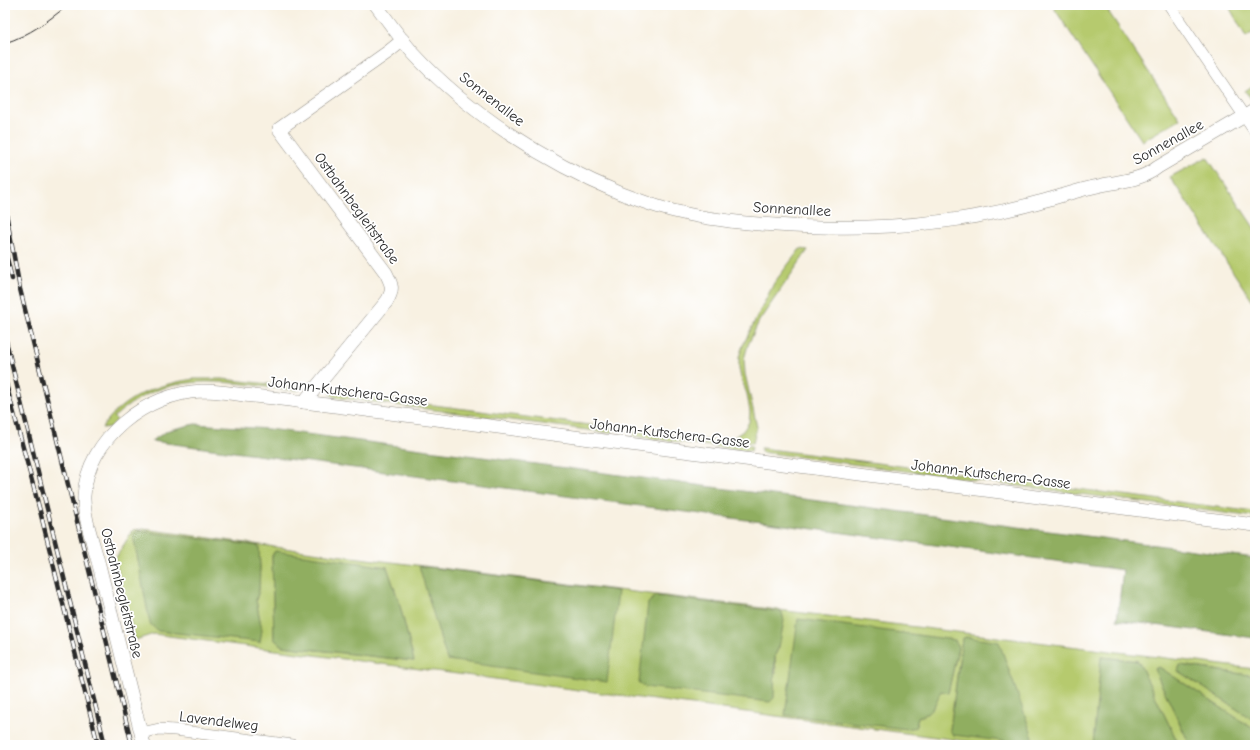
<svg xmlns="http://www.w3.org/2000/svg" width="1260" height="750" font-family="'Comic Neue',sans-serif">
	<style>
		.green { fill: #b6ca6e; stroke: #707a4c; fill-rule: evenodd }
		.forest { fill: #90ae61; stroke: #5e6c46 }
		.lines { fill: none; stroke-linecap: round; stroke-linejoin: round }
		.minor-casing { stroke: #928e86; stroke-width: 12 }
		.tertiary-casing { stroke: #928e86; stroke-width: 14 }
		.minor { stroke: #fff; stroke-width: 11 }
		.tertiary { stroke: #fff; stroke-width: 13 }
		.tram { stroke: #2b2b2b; stroke-width: 1 }
		.rail-casing { stroke: #2b2b2b; stroke-width: 4.5 }
		.rail { stroke: #fff; stroke-width: 3; stroke-dasharray: 9; stroke-linecap: butt }
		.labels { text-anchor: middle; stroke-width: 3.5; stroke-linejoin: round; paint-order: stroke }
		.street-label { font-size: 15px; fill: #2b2b2b; stroke: #fff }
	</style>
	<rect width="100%" height="100%" fill="#fff"/>
	<filter id="ink" filterUnits="userSpaceOnUse"><feTurbulence type="fractalNoise" baseFrequency=".025" numOctaves="2"/><feDisplacementMap in="SourceGraphic" scale="8" xChannelSelector="R" yChannelSelector="G"/><feConvolveMatrix kernelMatrix="1 2 1 2 8 2 1 2 1" color-interpolation-filters="sRGB"/></filter>
	<filter id="wash" filterUnits="userSpaceOnUse"><feTurbulence type="fractalNoise" baseFrequency=".012" numOctaves="4" result="noise"/><feDisplacementMap in="SourceGraphic" scale="16" xChannelSelector="R" yChannelSelector="G"/><feGaussianBlur stdDeviation="0.9" result="paint"/><feColorMatrix in="noise" values="0 0 0 0 0 0 0 0 0 0 0 0 0 0 0 0 0 1.4 0 .05"/><feComposite in="paint" operator="in"/></filter>
	<g filter="url(#wash)">
		<rect width="100%" height="100%" fill="#f8f1e2"/>
		<g class="green">
			<polygon points="1052,5 1104,5 1180,119 1142,141"/>
			<polygon points="1228,5 1255,5 1255,31 1246,37"/>
			<polygon points="1255,84 1255,98 1252,100 1245,91"/>
			<polygon points="1207,157 1255,229 1255,305 1170,177"/>
			<polygon points="800,249 808,250 759,321 748,345 744,359 745,374 757,427 753,443 730,440 743,431 749,422 750,412 747,394 741,378 739,369 739,357 743,345 774,283"/>
			<path d="M 194,379 L 222,379 L 298,387 L 300,390 C 285,391 268,387 254,385 C 200,379 157,378 114,417 L 117,420 L 110,427 L 102,428 C 122,397 158,384 194,379 Z"/>
			<polygon points="332,392 612,428 611,433 335,397 331,395 330,393"/>
			<polygon points="635,431 752,446 751,451 633,436"/>
			<polygon points="761,448 1255,512 1255,517 761,452"/>
			<path d="M 144,529 L 327,554 L 1255,669 L 1255,676 L 1181,665 L 1178,671 L 1255,721 L 1255,730 L 1159,667 L 1154,669 L 1190,745 L 1179,745 L 1138,661 L 1102,657 L 1093,745 L 996,745 L 154,634 L 135,640 L 115,559 L 133,530 ZM 139,531 L 258,546 L 260,567 L 259,590 L 256,600 L 262,630 L 133,534 ZM 274,552 L 387,567 L 399,602 L 414,661 L 282,646 L 274,639 L 272,556 ZM 656,596 L 779,647 L 775,655 L 776,673 ZM 966,637 L 953,735 L 950,730 L 962,639 ZM 955,640 L 958,649 L 948,693 L 941,691 C 935,703 933,714 918,717 Z"/>
		</g>
		<g class="forest">
			<polygon points="195,424 268,429 1255,558 1255,638 1117,620 1123,570 151,441 169,430"/>
			<polygon points="139,531 259,546 260,567 259,590 256,600 262,630 260,642 158,631 150,624 133,534"/>
			<polygon points="275,551 387,567 399,602 414,661 282,646 274,639 272,556"/>
			<polygon points="419,566 618,591 607,682 447,660"/>
			<polygon points="656,596 782,612 784,621 779,647 775,655 774,698 770,702 645,687 639,683 648,603"/>
			<path d="M 798,619 L 955,640 L 958,648 L 948,693 L 941,691 C 935,704 933,714 918,717 L 916,727 L 907,729 L 785,715 Z"/>
			<polygon points="966,637 999,642 1033,738 1027,744 953,735 950,730 962,639"/>
			<polygon points="1101,657 1138,661 1179,745 1093,745"/>
			<polygon points="1180,665 1255,676 1255,721 1178,671"/>
			<polygon points="1159,667 1255,730 1255,745 1190,745 1154,669"/>
		</g>
	</g>
	<g filter="url(#ink)">
		<g class="lines">
			<defs>
				<g id="minor">
					<polyline points="1169,5 1255,132"/>
					<polyline points="141,733 159,729 175,730 293,745"/>
				</g>
				<g id="tertiary">
					<path d="M 376,5 C 388,21 400,38 413,53 C 467,112 547,163 620,193 C 639,200 658,208 678,212 C 724,223 772,226 820,227 C 893,229 968,222 1039,202 C 1055,198 1072,192 1089,188 C 1113,181 1138,183 1158,167 L 1255,110"/>
					<path d="M 304,402 L 387,301 C 394,289 392,285 386,273 L 279,129 L 388,52 L 403,40"/>
					<path d="M 144,745 C 129,686 115,628 100,569 C 95,548 83,517 84,496 C 87,438 147,393 202,391 C 216,391 230,393 244,395 C 264,397 284,399 304,402 L 1255,525"/>
				</g>
			</defs>
			<use href="#minor" class="minor-casing"/>
			<use href="#tertiary" class="tertiary-casing"/>
			<use href="#minor" class="minor"/>
			<use href="#tertiary" class="tertiary"/>
			<path class="tram" d="M 5,43 C 30,35 48,21 68,5"/>
			<defs>
				<g id="rail">
					<polyline points="5,208 20,289 132,745"/>
					<polyline points="5,250 12,279"/>
					<polyline points="5,337 105,745"/>
					<polyline points="5,380 40,511 98,745"/>
				</g>
			</defs>
			<use href="#rail" class="rail-casing"/>
			<use href="#rail" class="rail"/>
		</g>
	</g>
	<g class="labels">
		<g class="street-label">
			<text transform="translate(492 99) rotate(38)" y="5">Sonnenallee</text>
			<text transform="translate(1168 142) rotate(-29)" y="5">Sonnenallee</text>
			<text transform="translate(357 208) rotate(54)" y="5">Ostbahnbegleitstraße</text>
			<text transform="translate(792 209) rotate(3)" y="5">Sonnenallee</text>
			<text transform="translate(348 391) rotate(7)" y="5">Johann-Kutschera-Gasse</text>
			<text transform="translate(670 433) rotate(7)" y="5">Johann-Kutschera-Gasse</text>
			<text transform="translate(991 474) rotate(7)" y="5">Johann-Kutschera-Gasse</text>
			<text transform="translate(122 593) rotate(76)" y="5">Ostbahnbegleitstraße</text>
			<text transform="translate(219 721) rotate(7)" y="5">Lavendelweg</text>
		</g>
	</g>
	<rect width="1260" height="750" fill="none" stroke="#fff" stroke-width="20"/>
</svg>
